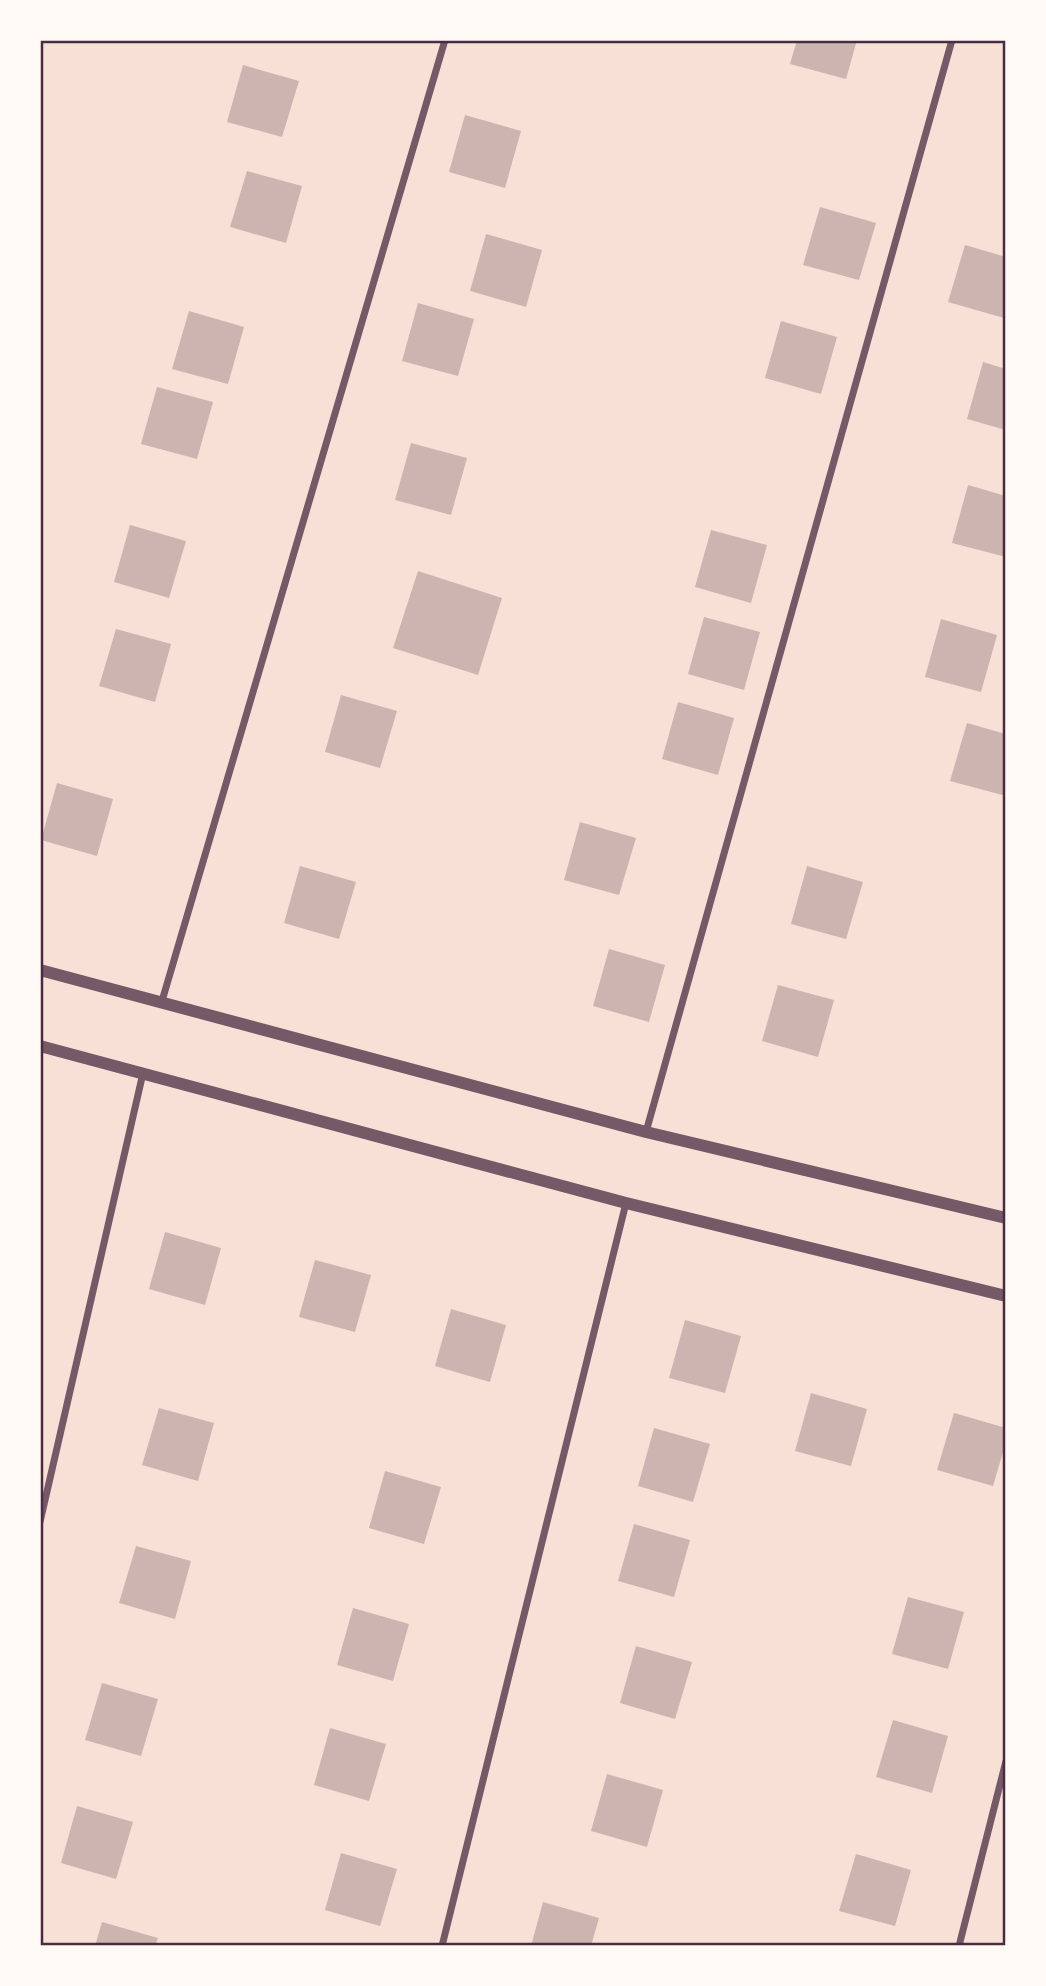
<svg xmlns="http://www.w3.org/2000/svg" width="1046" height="1986" font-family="Montserrat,sans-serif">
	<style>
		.building { fill: #ccb4b1 }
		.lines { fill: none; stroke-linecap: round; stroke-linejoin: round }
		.minor { stroke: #755966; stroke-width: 7 }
		.tertiary { stroke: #755966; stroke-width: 12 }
		.neatline { fill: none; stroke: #4a2c40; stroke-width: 2.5 }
	</style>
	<rect width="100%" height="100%" fill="#f7e1d7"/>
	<g class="building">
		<polygon points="797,40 857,40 846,79 790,64"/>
		<polygon points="243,65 299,81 282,137 227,122"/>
		<polygon points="465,115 521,131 505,188 449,172"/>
		<polygon points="247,171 302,186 286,243 230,227"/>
		<polygon points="820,207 876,223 859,280 803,265"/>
		<polygon points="486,234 542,250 526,307 470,291"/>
		<polygon points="965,245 1006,257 1004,318 948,302"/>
		<polygon points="418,303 474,319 458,376 402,361"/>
		<polygon points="189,311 244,327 228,384 172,369"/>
		<polygon points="781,321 837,337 821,394 765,378"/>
		<polygon points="983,362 1006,369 1006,430 967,419"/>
		<polygon points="157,387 213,402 197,459 141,444"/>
		<polygon points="411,443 467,458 451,515 395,500"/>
		<polygon points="968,485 1006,496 1006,557 952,543"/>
		<polygon points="130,525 186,541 169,598 114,582"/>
		<polygon points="711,530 767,545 751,603 695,587"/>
		<polygon points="418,571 502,598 478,675 393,648"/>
		<polygon points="704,617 760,632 744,690 688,674"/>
		<polygon points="941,619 997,635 981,692 925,677"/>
		<polygon points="116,629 171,644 155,702 99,686"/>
		<polygon points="341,695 397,711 380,768 325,752"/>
		<polygon points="678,702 734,718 718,775 662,759"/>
		<polygon points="967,723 1006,734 1006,796 950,781"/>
		<polygon points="57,783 113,799 97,856 41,840"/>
		<polygon points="580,822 636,838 619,895 564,880"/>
		<polygon points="300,866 356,882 339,939 284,923"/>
		<polygon points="807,866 863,882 846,939 791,924"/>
		<polygon points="609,949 665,965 649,1022 593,1006"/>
		<polygon points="778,985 834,1000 818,1057 762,1041"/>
		<polygon points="165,1232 221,1248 205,1305 149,1289"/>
		<polygon points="315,1260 371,1275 355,1332 299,1317"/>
		<polygon points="451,1309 506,1325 490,1382 435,1366"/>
		<polygon points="685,1320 741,1336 725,1393 669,1378"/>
		<polygon points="811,1393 867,1409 851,1466 795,1451"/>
		<polygon points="159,1408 214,1423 198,1481 142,1465"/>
		<polygon points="954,1413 1006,1428 1006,1442 993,1486 937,1470"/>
		<polygon points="654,1428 710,1444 693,1502 638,1486"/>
		<polygon points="385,1471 441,1487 424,1544 369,1528"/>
		<polygon points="634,1524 690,1540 674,1597 618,1581"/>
		<polygon points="136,1546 191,1561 175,1619 119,1603"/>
		<polygon points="908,1597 964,1612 948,1669 892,1654"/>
		<polygon points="353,1608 409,1624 393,1681 337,1665"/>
		<polygon points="636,1646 692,1662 675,1719 620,1703"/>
		<polygon points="102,1683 158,1699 141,1756 85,1740"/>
		<polygon points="893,1720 948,1736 932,1793 876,1777"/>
		<polygon points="330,1728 386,1744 369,1801 314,1785"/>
		<polygon points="607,1774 663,1790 647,1847 591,1831"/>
		<polygon points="77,1806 133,1822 116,1879 61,1863"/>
		<polygon points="341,1853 397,1869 380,1926 325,1910"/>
		<polygon points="856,1854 911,1870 895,1926 839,1911"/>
		<polygon points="543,1902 599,1918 591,1946 531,1946"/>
		<polygon points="102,1922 158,1938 155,1946 95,1946"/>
	</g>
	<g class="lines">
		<g class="minor">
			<polyline points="162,1001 445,40"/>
			<polyline points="646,1132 952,40"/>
			<polyline points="40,1522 143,1073"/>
			<polyline points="442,1946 626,1203"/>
			<polyline points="959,1946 1006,1761"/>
		</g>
		<g class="tertiary">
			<polyline points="40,970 646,1132 1006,1218"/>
			<polyline points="40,1046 626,1203 1006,1296"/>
		</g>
	</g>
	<rect width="1046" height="1986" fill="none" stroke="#fffaf5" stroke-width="84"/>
	<rect x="42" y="42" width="962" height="1902" class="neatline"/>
</svg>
